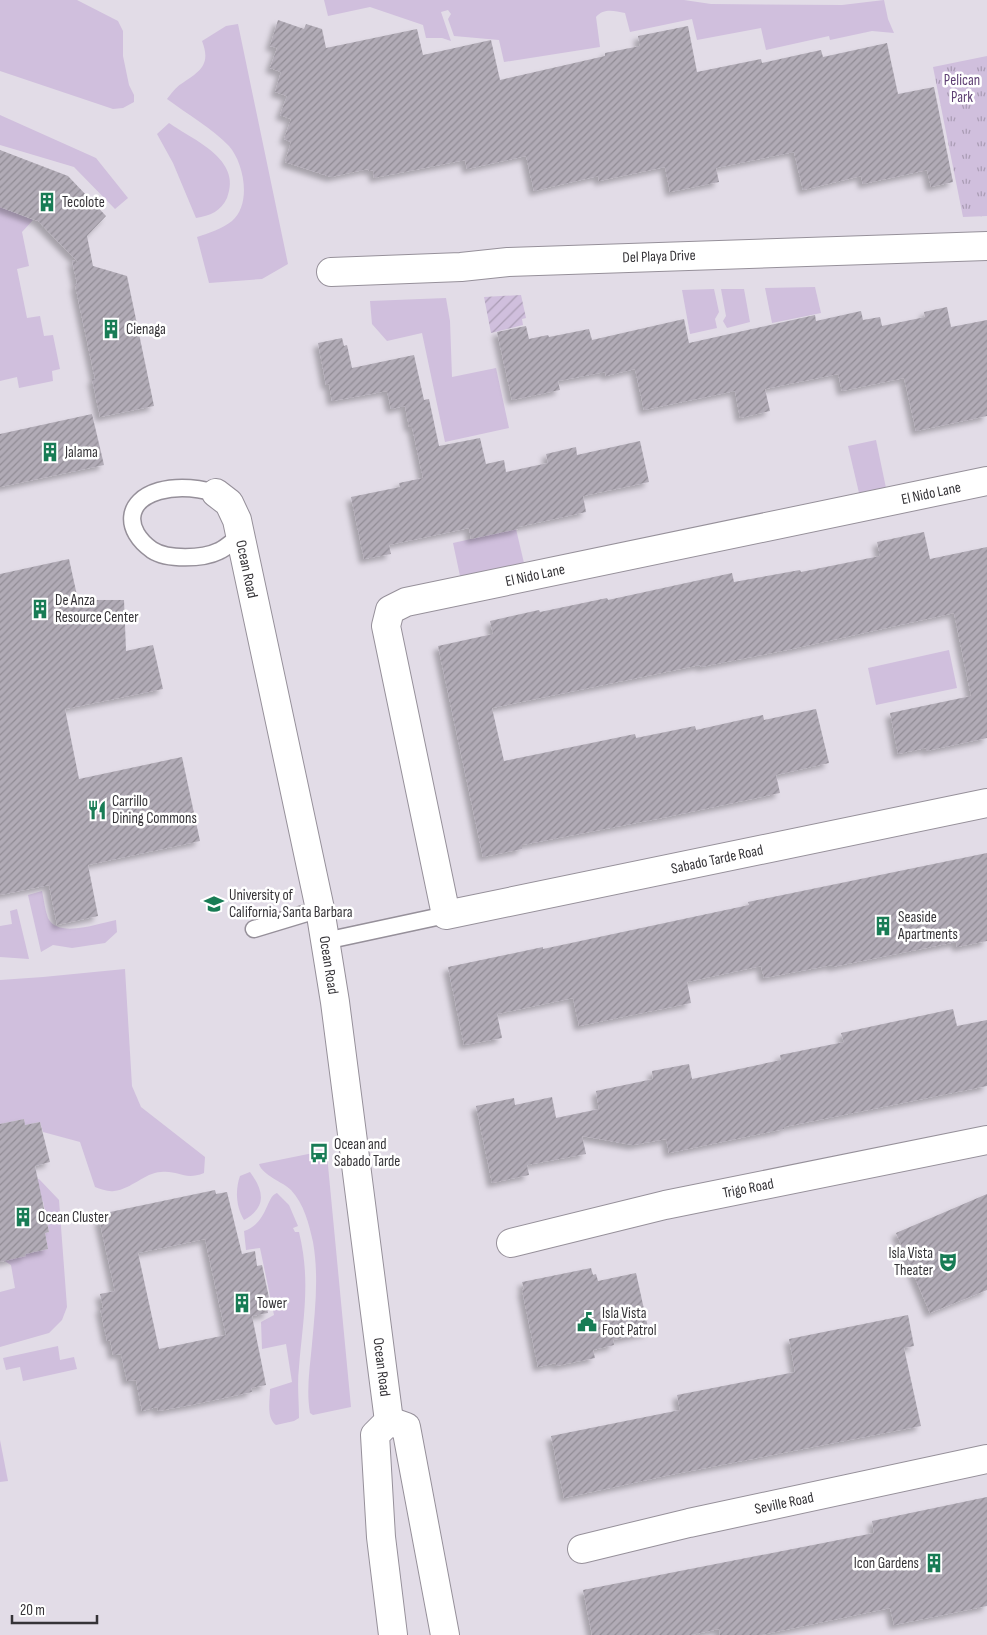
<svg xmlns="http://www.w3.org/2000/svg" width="987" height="1635" font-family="'Sofia Sans Condensed',sans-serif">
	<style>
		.grass { fill: #d0bfdd }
		.park { fill: url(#park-tufts) }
		.garden { fill: url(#garden-furrows) }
		.building { fill: url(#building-hatch); fill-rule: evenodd; filter: url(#shadow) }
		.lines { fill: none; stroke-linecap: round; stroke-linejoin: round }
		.service-casing { stroke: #96909a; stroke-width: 19 }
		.minor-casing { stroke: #96909a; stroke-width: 30 }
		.tertiary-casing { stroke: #96909a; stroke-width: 30 }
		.service { stroke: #fff; stroke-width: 16 }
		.minor { stroke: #fff; stroke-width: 28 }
		.tertiary { stroke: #fff; stroke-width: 28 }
		.labels { text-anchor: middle; stroke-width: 5; stroke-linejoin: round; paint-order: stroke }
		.park-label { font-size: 15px; fill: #604175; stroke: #fff }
		.poi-label { font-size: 15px; fill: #353337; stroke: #fff; text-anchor: start }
		.street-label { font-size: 15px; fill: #353337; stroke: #fff }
	</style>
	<defs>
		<pattern id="park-tufts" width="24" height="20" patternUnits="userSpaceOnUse" patternTransform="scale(1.25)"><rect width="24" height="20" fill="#d0bfdd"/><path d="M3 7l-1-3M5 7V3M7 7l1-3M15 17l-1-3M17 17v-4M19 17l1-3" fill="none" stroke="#aa9cb4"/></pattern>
		<pattern id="garden-furrows" width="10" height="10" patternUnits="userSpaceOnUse" patternTransform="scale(1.25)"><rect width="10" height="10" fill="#d0bfdd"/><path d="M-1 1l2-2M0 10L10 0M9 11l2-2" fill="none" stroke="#aa9cb4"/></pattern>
		<pattern id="building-hatch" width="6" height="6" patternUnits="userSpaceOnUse" patternTransform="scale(1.25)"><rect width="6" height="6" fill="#b1abb6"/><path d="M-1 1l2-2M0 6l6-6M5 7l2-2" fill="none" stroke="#918c95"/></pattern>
		<filter id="shadow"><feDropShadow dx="-4.5" dy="4.5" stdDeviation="2.5" flood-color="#0004"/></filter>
	</defs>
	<rect width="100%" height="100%" fill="#e2dce7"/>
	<g class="grass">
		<polygon points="0,0 77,0 118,21 123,31 123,56 129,85 134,95 134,102 123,108 113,109 0,71"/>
		<path d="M 324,0 L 684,0 L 711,4 L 842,5 L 884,0 L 888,19 L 894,33 L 872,31 L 830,40 L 829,36 L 766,50 L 761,28 L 697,40 L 692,19 L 630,32 L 625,13 C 614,11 604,8 596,17 L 600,47 L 504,62 L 499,40 L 454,36 L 448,19 L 451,14 L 448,10 L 441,12 L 451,41 L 442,38 L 426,38 L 423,25 L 370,7 L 328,16 Z"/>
		<path d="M 238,24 L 288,264 L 262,279 L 209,283 L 197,237 C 209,233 222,229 232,221 C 252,204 244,163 229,146 C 212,128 187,114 167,99 C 171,94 176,87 181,84 C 198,72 212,66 202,41 L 226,26 Z"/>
		<polygon points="0,115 96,158 128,198 115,209 74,167 0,145"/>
		<path d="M 169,123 C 193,140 243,159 227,198 C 221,211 210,216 196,218 L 173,163 L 157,134 Z"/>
		<polygon points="0,207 33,220 22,232 29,266 17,269 27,318 40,316 44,336 53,335 60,369 52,371 53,381 19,388 17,377 0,381"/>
		<polygon points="815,287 821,313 772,323 765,288"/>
		<polygon points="714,289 719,312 715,319 717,328 690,334 682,290"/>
		<polygon points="721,289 744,289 750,322 727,328 723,321 726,316"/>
		<polygon points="446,298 450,321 452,377 496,368 509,428 445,442 422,333 387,341 372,324 370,301"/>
		<polygon points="876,440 886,488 859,493 848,446"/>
		<polygon points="516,529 524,563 460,576 453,543"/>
		<polygon points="949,650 957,688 876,705 868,668"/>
		<path d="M 42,891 C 44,900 45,910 48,918 C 58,939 99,923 116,920 L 117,932 L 105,943 L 72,948 L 53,945 L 41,952 L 28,895 Z"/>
		<polygon points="17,909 29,959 0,957 0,926 12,924 10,911"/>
		<path d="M 125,969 L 132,1086 L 141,1107 L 205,1157 L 204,1173 C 184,1181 179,1170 161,1172 C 144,1173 132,1189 114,1191 C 108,1192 101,1189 95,1187 L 80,1142 L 43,1132 L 40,1122 L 25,1125 L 24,1119 L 0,1124 L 0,980 L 43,977 Z"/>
		<path d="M 323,1151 L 327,1155 L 351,1407 L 313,1415 L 310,1413 C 306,1390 310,1367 312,1344 C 315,1311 319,1276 313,1242 C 309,1224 304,1204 291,1190 C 283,1182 262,1175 259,1164 Z"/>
		<path d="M 250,1172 C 264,1191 267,1207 244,1220 C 236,1207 235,1190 240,1176 Z"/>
		<polygon points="39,1179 59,1200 67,1307 62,1320 49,1333 0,1347 0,1292 15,1288 11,1265 3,1260 26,1256 25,1254 48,1249 45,1233 49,1232 43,1201 4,1185"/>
		<path d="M 277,1193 L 289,1205 L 298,1226 L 293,1228 L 295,1232 L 299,1232 C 311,1281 303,1319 299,1367 C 297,1384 299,1401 299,1418 L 294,1421 L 276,1425 C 266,1418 270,1400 270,1389 L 292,1382 L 286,1344 L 262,1349 L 261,1322 L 274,1315 L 260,1248 L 246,1250 L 244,1231 C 268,1223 266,1196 277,1193 Z"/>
		<polygon points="58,1346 60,1360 74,1357 77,1369 23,1381 20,1367 6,1370 3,1358"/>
		<polygon points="0,1440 8,1481 0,1482"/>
	</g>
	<polygon class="park" points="987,56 987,216 963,217 933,67"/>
	<polygon class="garden" points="521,295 526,318 522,319 523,325 491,333 484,297"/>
	<g class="building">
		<polygon points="278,20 304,29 306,24 322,29 326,48 417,29 423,55 491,40 500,80 605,56 605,53 640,46 638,36 688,26 697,72 761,59 762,63 821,50 823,57 887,43 898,94 934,87 953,182 931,187 927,170 863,184 861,176 803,190 794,152 716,168 719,182 670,192 665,167 599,181 598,176 534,191 526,156 467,169 465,160 374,178 373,170 369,171 368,169 331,177 285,162 291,142 284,139 291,119 280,115 287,96 275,92 281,72 270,68 277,48 270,46"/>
		<polygon points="0,150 68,176 106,216 87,236 93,266 127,276 154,406 100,417 92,379 95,379 75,285 77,284 72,260 78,262 38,221 0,207"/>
		<polygon points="947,307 951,327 987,320 987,416 916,431 904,378 842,391 838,374 765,389 770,411 740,418 735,391 644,410 635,369 606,376 605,372 558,381 560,390 512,400 497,332 526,326 529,339 548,335 549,337 589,329 592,340 684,319 689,343 815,315 816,321 861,311 863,320 880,317 882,326 925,317 924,312"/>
		<polygon points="342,338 344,346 347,345 352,368 414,355 424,400 429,399 439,446 480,438 486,464 504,460 506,472 548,463 546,454 576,447 577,455 640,441 649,482 583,496 586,512 518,527 518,529 471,539 469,528 389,545 391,554 364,559 351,497 400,487 399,483 423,478 412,427 409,427 405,406 391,409 387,391 332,401 329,384 326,385 318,343"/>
		<polygon points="92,414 104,465 0,487 0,434"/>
		<polygon points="924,532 930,559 987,547 987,738 926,751 926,748 898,754 890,713 971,696 954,613 792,649 701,667 700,665 492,708 504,761 635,734 636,738 695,726 696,730 763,715 764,720 816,709 829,763 776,775 780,793 662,818 522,845 522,849 483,857 438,646 493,634 490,621 539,610 540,612 607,598 608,600 732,573 734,582 800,570 801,572 880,556 877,542"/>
		<polygon points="69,559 78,600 124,600 126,651 153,645 163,689 65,709 79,779 182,757 200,841 88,865 98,916 57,925 49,885 0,895 0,574"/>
		<polygon points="987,853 987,941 957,947 956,942 832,967 832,965 764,978 761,966 687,982 691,1003 579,1026 573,998 497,1014 502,1038 464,1045 448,967 543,947 543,949 749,905 748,902"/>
		<polygon points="953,1009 957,1026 987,1020 987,1086 784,1127 784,1129 669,1153 666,1139 633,1145 582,1136 586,1154 527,1165 529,1175 492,1183 476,1106 514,1098 515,1105 552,1097 556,1118 599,1109 596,1091 653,1079 652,1071 689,1064 692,1079 781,1060 780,1055 844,1042 841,1033"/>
		<polygon points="24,1119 25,1125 40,1122 50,1162 35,1166 49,1232 45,1233 48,1249 25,1254 26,1256 0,1262 0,1124"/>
		<path d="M 215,1190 L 216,1194 L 227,1192 L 242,1254 L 255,1251 L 257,1266 L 262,1265 L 269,1298 L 265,1299 L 268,1313 L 252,1316 L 266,1385 L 251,1388 L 252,1392 L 191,1405 L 158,1411 L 157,1407 L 142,1411 L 136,1380 L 127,1381 L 121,1354 L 113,1355 L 110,1340 L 107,1341 L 100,1308 L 103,1308 L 100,1294 L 115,1291 L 99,1219 L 111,1216 L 110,1212 ZM 205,1239 L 226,1335 L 159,1349 L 138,1253 Z"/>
		<polygon points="987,1194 987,1290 930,1313 896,1233"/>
		<polygon points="591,1268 593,1275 596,1274 598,1281 636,1273 649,1332 613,1340 614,1345 593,1350 595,1358 556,1366 556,1363 538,1367 522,1290 524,1289 522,1282"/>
		<polygon points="908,1315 914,1346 904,1348 921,1426 670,1475 564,1498 551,1436 680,1410 677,1395 795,1372 789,1339"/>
		<polygon points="987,1497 987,1606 894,1625 890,1608 761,1635 720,1635 719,1629 691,1635 592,1635 583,1590 874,1533 872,1521"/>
	</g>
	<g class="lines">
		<defs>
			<g id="service">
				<path d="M 216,493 C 198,488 177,486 159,491 C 125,501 124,530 152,550 C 167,560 203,559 219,551 C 226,548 233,541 240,536"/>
				<polyline points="254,929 320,909"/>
				<polyline points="325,941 446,915"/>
			</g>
			<g id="minor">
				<polyline points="331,272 461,267 508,262 987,246"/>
				<polyline points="987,481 406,602 390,610 386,626 446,915 987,803"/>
				<polyline points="216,493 229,503 237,520 320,909 335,1002 389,1421"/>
				<polyline points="511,1243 665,1205 987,1140"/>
				<polyline points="582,1549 689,1523 987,1459"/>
			</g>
			<polyline id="tertiary" points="393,1635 381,1537 375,1435 389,1421 406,1427 445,1635"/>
		</defs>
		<use href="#service" class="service-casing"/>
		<use href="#minor" class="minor-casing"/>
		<use href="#tertiary" class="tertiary-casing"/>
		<use href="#service" class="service"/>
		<use href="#minor" class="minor"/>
		<use href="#tertiary" class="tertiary"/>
	</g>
	<defs>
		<symbol id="building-bare" viewBox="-9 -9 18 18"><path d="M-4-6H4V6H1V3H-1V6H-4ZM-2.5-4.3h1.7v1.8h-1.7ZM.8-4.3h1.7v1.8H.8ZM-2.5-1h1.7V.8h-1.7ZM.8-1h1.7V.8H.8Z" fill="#187c55" stroke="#fff" stroke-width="2.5" paint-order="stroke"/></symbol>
		<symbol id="restaurant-bare" viewBox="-9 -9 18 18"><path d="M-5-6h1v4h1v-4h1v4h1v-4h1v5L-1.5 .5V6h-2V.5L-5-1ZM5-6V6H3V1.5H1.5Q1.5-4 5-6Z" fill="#187c55" stroke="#fff" stroke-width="2.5" paint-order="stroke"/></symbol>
		<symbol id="university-bare" viewBox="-9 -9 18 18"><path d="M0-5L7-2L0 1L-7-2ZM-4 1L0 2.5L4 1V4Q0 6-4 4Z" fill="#187c55" stroke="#fff" stroke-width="2.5" paint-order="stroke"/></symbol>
		<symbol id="bus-bare" viewBox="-9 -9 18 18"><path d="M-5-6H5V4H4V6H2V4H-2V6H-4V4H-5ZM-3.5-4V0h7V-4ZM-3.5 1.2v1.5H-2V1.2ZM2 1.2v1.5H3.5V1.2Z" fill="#187c55" stroke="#fff" stroke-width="2.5" paint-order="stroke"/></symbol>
		<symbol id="theatre-bare" viewBox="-9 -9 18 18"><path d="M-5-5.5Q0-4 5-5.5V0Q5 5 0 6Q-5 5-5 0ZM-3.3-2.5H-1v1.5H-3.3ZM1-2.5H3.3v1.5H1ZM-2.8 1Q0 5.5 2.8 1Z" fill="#187c55" stroke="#fff" stroke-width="2.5" paint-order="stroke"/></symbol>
		<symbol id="civic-bare" viewBox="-9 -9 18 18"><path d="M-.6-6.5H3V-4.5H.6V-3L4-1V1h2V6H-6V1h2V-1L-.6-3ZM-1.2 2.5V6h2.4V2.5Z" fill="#187c55" stroke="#fff" stroke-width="2.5" paint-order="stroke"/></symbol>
	</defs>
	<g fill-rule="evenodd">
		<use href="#building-bare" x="33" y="188" width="28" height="28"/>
		<use href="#building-bare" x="97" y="315" width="28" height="28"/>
		<use href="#building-bare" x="36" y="438" width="28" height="28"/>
		<use href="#building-bare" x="26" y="595" width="28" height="28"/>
		<use href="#restaurant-bare" x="83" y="796" width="28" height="28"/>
		<use href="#university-bare" x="200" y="890" width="28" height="28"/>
		<use href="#building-bare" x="869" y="912" width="28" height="28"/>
		<use href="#bus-bare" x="305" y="1139" width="28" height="28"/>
		<use href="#building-bare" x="9" y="1203" width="28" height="28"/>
		<use href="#theatre-bare" x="934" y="1248" width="28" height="28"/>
		<use href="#building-bare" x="228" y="1289" width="28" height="28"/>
		<use href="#civic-bare" x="573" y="1308" width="28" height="28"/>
		<use href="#building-bare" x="920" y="1549" width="28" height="28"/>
	</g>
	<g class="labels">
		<g class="park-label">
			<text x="962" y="85">Pelican<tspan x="962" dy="17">Park</tspan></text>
		</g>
		<g class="poi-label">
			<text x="62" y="207">Tecolote</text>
			<text x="126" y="334">Cienaga</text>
			<text x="65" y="457">Jalama</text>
			<text x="55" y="605">De Anza<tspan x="55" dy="17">Resource Center</tspan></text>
			<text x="112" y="806">Carrillo<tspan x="112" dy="17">Dining Commons</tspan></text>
			<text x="229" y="900">University of<tspan x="229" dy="17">California, Santa Barbara</tspan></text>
			<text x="898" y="922">Seaside<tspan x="898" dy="17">Apartments</tspan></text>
			<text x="334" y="1149">Ocean and<tspan x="334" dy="17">Sabado Tarde</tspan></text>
			<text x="38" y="1222">Ocean Cluster</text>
			<text x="933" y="1258" text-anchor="end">Isla Vista<tspan x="933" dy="17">Theater</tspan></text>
			<text x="257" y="1308">Tower</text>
			<text x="602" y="1318">Isla Vista<tspan x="602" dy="17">Foot Patrol</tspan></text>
			<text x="919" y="1568" text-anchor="end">Icon Gardens</text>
		</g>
		<g class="street-label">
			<text transform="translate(659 256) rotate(-2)" y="5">Del Playa Drive</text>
			<text transform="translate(931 493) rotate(-12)" y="5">El Nido Lane</text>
			<text transform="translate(247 569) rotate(78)" y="5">Ocean Road</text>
			<text transform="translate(535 575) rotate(-12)" y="5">El Nido Lane</text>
			<text transform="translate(717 859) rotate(-12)" y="5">Sabado Tarde Road</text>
			<text transform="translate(329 965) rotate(81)" y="5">Ocean Road</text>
			<text transform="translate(748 1188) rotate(-11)" y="5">Trigo Road</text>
			<text transform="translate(382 1367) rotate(83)" y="5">Ocean Road</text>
			<text transform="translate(784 1503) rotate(-12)" y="5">Seville Road</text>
		</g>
	</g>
	<path d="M12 1615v8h85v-8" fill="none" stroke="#353337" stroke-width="2.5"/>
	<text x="20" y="1615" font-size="15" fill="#353337" stroke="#ffffff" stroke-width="4" paint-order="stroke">20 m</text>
</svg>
